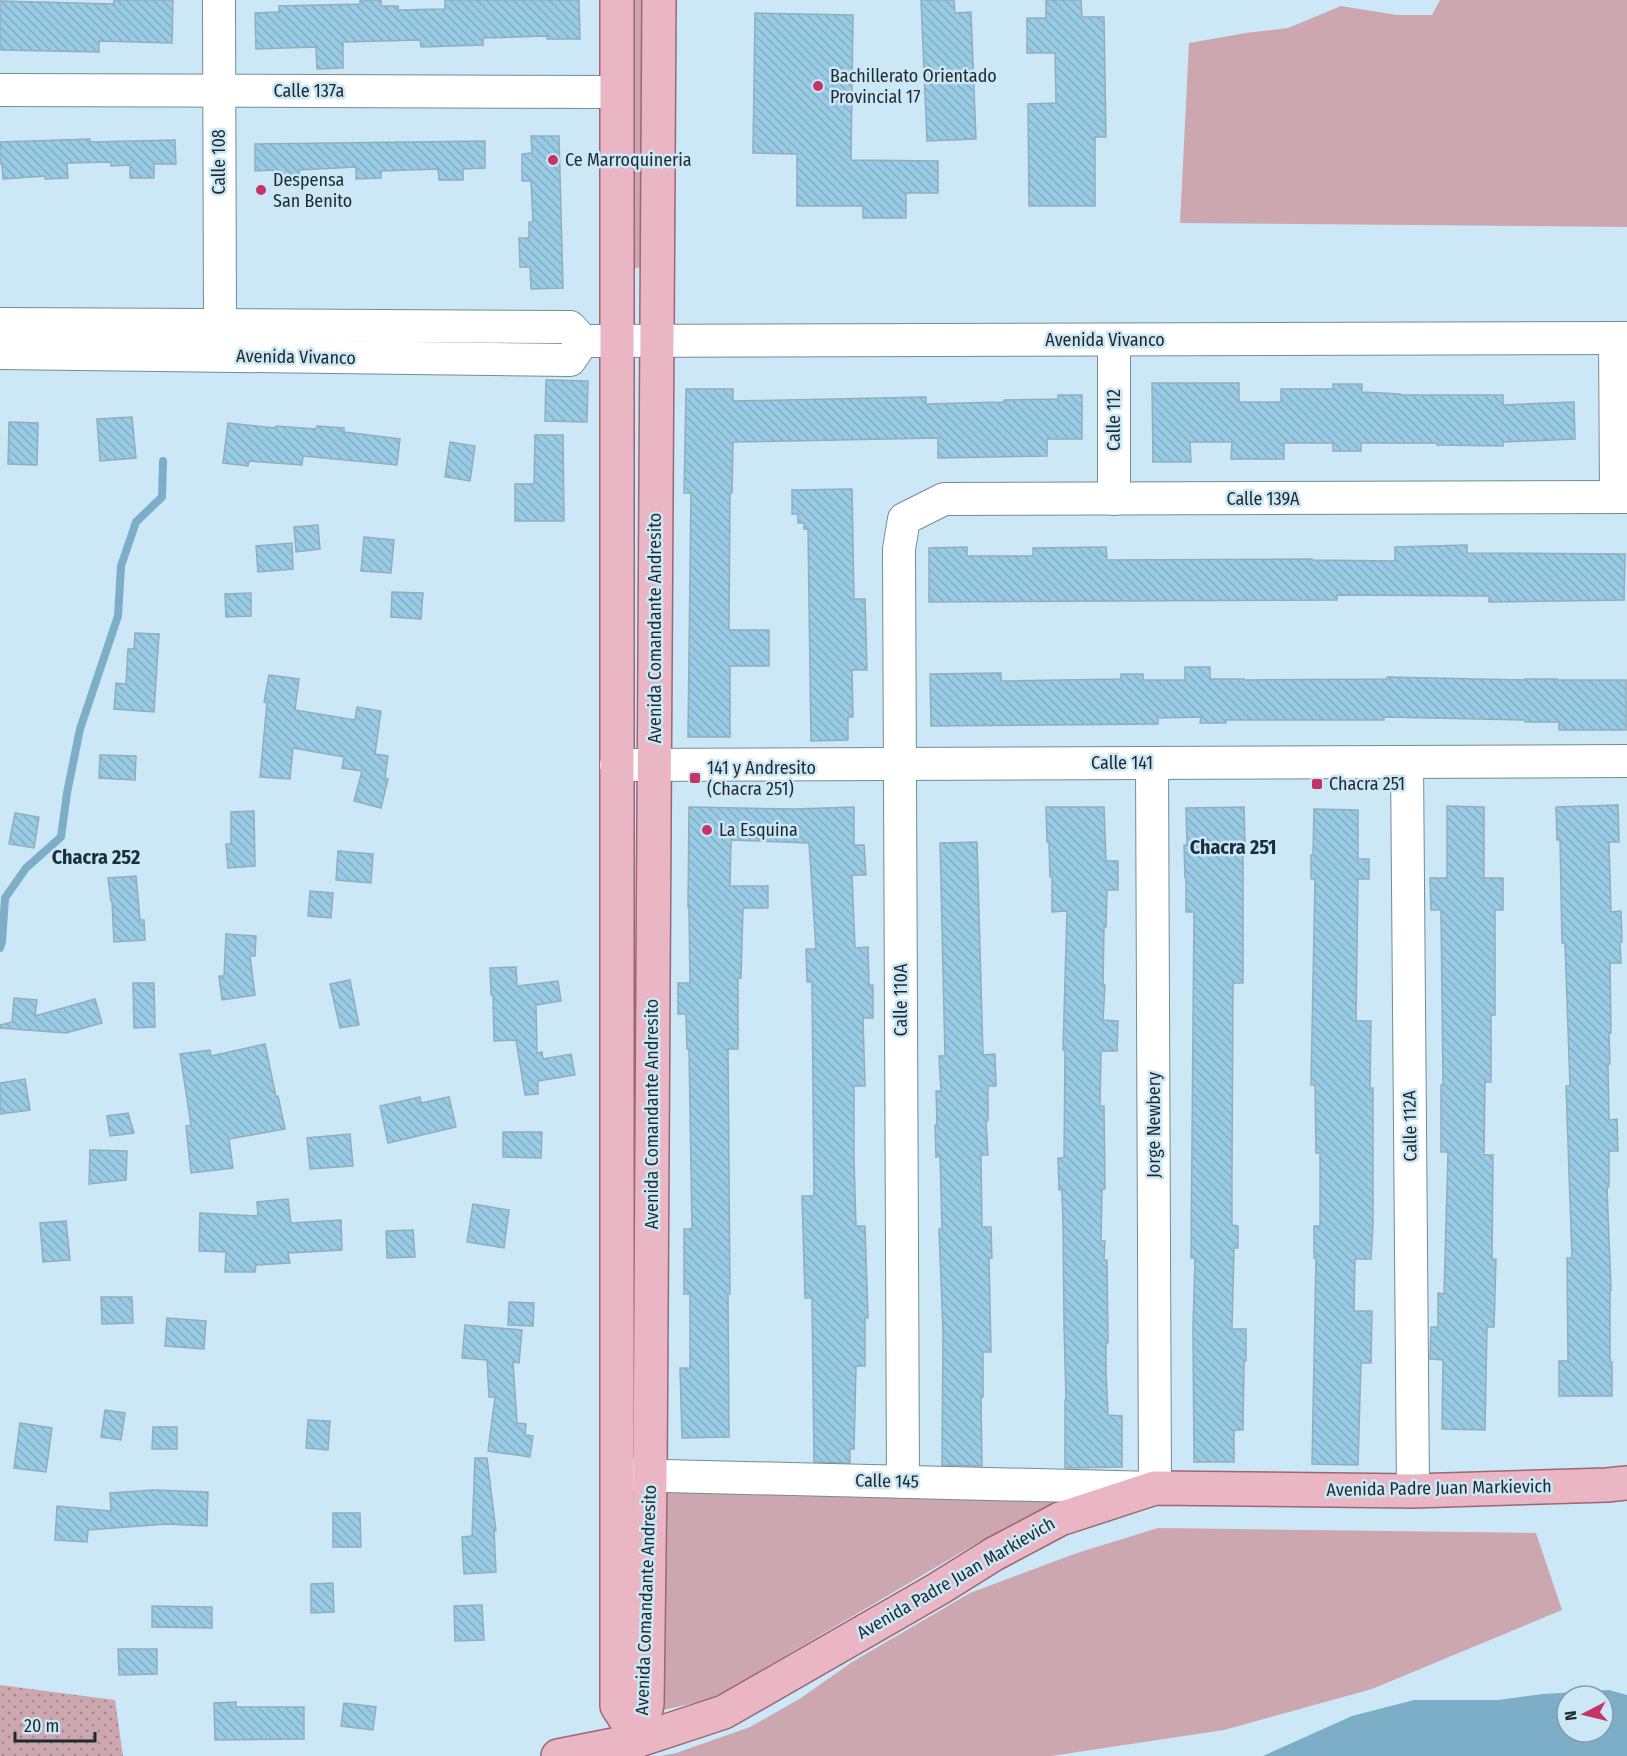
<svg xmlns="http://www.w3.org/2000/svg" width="1627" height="1756" font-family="'Fira Sans Condensed',sans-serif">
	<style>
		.green { fill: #cca7af }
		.park { fill: url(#park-dots) }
		.water { fill: #7cafc7; fill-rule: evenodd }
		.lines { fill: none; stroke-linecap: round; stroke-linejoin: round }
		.stream { stroke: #7cafc7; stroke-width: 8 }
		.building { fill: url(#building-back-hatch); stroke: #93aebb; stroke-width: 1.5 }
		.minor-casing { stroke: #728c99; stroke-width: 34 }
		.major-casing { stroke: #9b6675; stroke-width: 36 }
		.minor { stroke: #fff; stroke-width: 32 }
		.major { stroke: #ebb6c3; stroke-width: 33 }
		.poi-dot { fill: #c23565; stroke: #cce8f6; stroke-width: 2 }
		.labels { text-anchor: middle; stroke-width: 5; stroke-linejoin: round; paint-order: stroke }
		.poi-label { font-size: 18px; fill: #1f2a2f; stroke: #cce8f6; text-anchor: start }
		.street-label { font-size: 18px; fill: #1f2a2f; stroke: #cce8f6 }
		.neighbourhood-label { font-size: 20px; font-weight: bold; fill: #19303b; stroke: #cce8f6 }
	</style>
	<defs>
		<pattern id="park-dots" width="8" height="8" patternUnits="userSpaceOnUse" patternTransform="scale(1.5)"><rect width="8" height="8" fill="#cca7af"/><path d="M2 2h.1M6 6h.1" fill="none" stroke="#a5888f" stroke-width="1.8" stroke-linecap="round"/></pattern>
		<pattern id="building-back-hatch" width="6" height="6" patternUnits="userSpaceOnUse" patternTransform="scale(1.5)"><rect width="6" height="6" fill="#98cbe4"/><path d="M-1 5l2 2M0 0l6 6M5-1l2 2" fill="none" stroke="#83aec4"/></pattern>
	</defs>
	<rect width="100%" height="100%" fill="#cce8f6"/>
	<g class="green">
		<polygon points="629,0 645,0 643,263 641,267 632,269"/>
		<polygon points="1440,0 1627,0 1627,227 1180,223 1189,43 1246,33 1288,28 1341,6 1397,15 1432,15"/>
		<polygon points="667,1487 1097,1495 977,1543 712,1699 663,1710"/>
		<polygon points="1158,1528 1536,1533 1562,1610 1372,1689 1224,1730 1051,1756 660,1756 676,1753 750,1727 801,1698 852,1662 970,1593 1077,1553"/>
	</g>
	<polygon class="park" points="0,1685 115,1700 123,1756 0,1756"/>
	<path class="water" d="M 1609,1690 L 1627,1695 L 1627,1756 L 1263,1756 L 1352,1716 L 1414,1700 L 1498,1700 L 1543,1694 ZM 1567,1696 L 1603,1696 L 1603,1732 L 1567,1732 Z"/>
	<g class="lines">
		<polyline class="stream" points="0,948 2,942 5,898 26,868 61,837 67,793 80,729 118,616 121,566 136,522 162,497 163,461"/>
	</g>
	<g class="building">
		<polygon points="114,0 173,0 172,43 99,41 99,52 0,50 0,1 114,4"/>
		<polygon points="360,0 381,0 381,6 398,6 398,10 445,9 445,0 579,0 580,39 547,39 547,36 483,38 483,45 421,47 420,40 343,42 343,68 317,69 316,47 256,49 255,13 279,12 279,6 360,4"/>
		<polygon points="921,0 954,0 955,13 971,12 976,139 927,141"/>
		<polygon points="1046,0 1081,0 1082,17 1104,17 1106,137 1095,137 1095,206 1029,206 1028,104 1056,103 1055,53 1027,53 1027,18 1046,18"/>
		<polygon points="755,13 853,15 851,160 938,161 938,193 906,193 906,218 863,218 863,206 797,206 797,154 753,153"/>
		<polygon points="531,136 559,136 563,288 531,289 530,267 520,267 519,238 529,238 529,222 533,222 531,181 522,181 522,154 532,153"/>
		<polygon points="90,139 90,142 175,140 176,164 154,164 154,178 130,178 130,165 111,166 111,162 67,163 68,178 45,179 45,176 3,179 2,163 0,164 0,142"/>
		<polygon points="485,141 485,168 463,169 463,180 439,180 438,169 381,171 381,178 356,179 356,167 299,170 299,181 273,181 273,170 255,171 255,144"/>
		<polygon points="546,380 588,381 587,422 545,421"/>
		<polygon points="1152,383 1239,383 1239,402 1281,402 1281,389 1333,389 1333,384 1362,384 1362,392 1400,394 1400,395 1503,395 1503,405 1574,402 1575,439 1503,442 1503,446 1437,445 1437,443 1361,443 1361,451 1333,451 1333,443 1284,443 1284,459 1231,459 1232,442 1190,442 1191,462 1153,462"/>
		<polygon points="686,389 733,389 733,401 926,397 926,404 1004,402 1004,400 1058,399 1058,395 1082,395 1082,439 1047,439 1047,456 938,458 938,438 733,442 732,493 730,493 729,630 769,630 769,666 730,666 730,737 688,737 691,493 684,493"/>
		<polygon points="132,417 136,458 100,461 97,419"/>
		<polygon points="9,422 38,423 37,465 8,464"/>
		<polygon points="228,423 275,428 276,426 316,429 317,426 344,428 344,432 400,439 397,465 303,456 302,465 249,461 248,466 223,463"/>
		<polygon points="535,435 563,435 564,521 515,521 515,484 534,484"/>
		<polygon points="450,442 475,446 470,481 445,477"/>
		<polygon points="852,489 854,599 865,599 867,670 852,670 853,717 848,717 848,740 811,741 808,529 804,529 804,523 798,523 798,514 792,514 792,490"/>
		<polygon points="318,525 320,549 296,552 294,527"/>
		<polygon points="364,537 394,540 391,573 361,571"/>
		<polygon points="292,543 293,569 258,572 256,546"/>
		<polygon points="1467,545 1467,553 1625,554 1624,600 1489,602 1489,596 1337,595 1337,600 929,602 929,548 967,547 967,556 1033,556 1033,548 1106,547 1107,560 1312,559 1312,560 1395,561 1395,547"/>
		<polygon points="392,592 423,593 421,619 391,617"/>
		<polygon points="251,593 251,616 226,617 225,594"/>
		<polygon points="135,633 159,634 154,712 114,709 116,683 126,684 128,649 134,649"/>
		<polygon points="1185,667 1210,667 1210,679 1244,679 1244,680 1387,679 1387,677 1525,680 1525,679 1557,679 1557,680 1626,680 1626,730 1559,730 1559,722 1525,722 1525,720 1384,717 1384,720 1226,720 1226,723 1200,723 1201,717 1158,718 1158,724 931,726 930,674 1001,673 1001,681 1121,679 1121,674 1143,674 1143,680 1185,680"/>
		<polygon points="269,675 299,679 295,710 355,720 357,707 381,711 375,754 388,756 385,778 388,779 381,808 354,801 362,771 342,768 344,757 293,748 290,779 260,777 267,703 264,702"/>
		<polygon points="100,755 136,756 135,780 99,778"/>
		<polygon points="1618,805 1619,842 1609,842 1611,912 1621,911 1622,942 1620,942 1621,963 1610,963 1611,1033 1609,1033 1610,1064 1608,1064 1609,1120 1617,1119 1618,1151 1609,1151 1609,1187 1607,1187 1611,1290 1610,1290 1610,1362 1612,1362 1612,1396 1559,1396 1559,1361 1568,1361 1567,1258 1572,1258 1566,1086 1570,1086 1565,943 1562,943 1560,840 1557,840 1556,807"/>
		<polygon points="1447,806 1484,807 1484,878 1503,878 1503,910 1495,910 1495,1015 1491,1015 1491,1082 1485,1082 1484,1155 1493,1155 1492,1259 1496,1259 1494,1327 1487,1327 1485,1430 1442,1429 1443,1360 1430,1359 1431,1327 1438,1327 1438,1293 1444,1294 1448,1152 1441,1152 1441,1085 1443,1085 1441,910 1431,910 1430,878 1447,878"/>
		<polygon points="689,807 795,809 854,807 854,845 864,845 866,875 852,875 855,948 868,947 869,985 873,985 873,1018 863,1018 865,1086 854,1086 854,1160 856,1226 865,1226 868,1318 865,1318 865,1366 856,1366 854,1449 850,1449 850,1463 814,1462 812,1298 805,1298 802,1196 814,1196 812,982 807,982 806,949 816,949 809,843 731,840 730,886 768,886 768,908 743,908 741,978 738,978 738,1049 728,1049 730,1294 728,1294 729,1437 682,1438 680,1368 690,1368 690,1294 684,1294 684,1229 692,1229 689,1049 687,1049 686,1014 678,1014 678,983 690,983 689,907 688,907"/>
		<polygon points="1046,807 1104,807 1106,861 1118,861 1118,890 1107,890 1106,927 1104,927 1103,985 1105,985 1103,1020 1118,1021 1117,1051 1101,1051 1100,1106 1104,1106 1105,1189 1102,1189 1101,1241 1105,1241 1104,1260 1107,1260 1108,1343 1106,1343 1106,1371 1108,1415 1122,1416 1122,1467 1065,1468 1065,1400 1066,1399 1064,1326 1063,1224 1062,1190 1059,1190 1058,1158 1064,1158 1065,1050 1063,1050 1067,911 1052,912 1052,877 1050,877 1049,842 1047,842"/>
		<polygon points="1244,807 1245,842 1243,842 1243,983 1233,983 1232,1171 1232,1225 1238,1226 1238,1248 1234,1248 1232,1329 1246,1329 1246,1361 1244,1361 1243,1430 1234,1430 1234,1462 1194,1462 1193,1329 1195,1258 1191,1258 1194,912 1186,912 1186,878 1185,878 1184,845 1187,845 1186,808"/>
		<polygon points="1314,809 1358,810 1358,859 1369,859 1369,879 1358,879 1356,1021 1371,1021 1370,1088 1373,1088 1373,1224 1371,1259 1355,1259 1354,1311 1372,1311 1371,1363 1361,1363 1358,1465 1312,1464 1316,1258 1314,1258 1314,1226 1320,1226 1320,1153 1316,1153 1315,1085 1311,1085 1315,879 1311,879 1311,855 1313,855"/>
		<polygon points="254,811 255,866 228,868 226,844 231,844 231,812"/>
		<polygon points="15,813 39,817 34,848 9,844"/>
		<polygon points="977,842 983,1055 995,1054 996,1086 988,1086 988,1121 986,1121 988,1155 981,1155 982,1227 991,1227 992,1258 989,1258 991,1352 983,1352 983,1397 981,1397 982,1466 942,1465 943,1332 939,1229 942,1229 940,1156 936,1157 935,1125 937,1125 936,1091 941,1091 939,1056 945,1056 940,843"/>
		<polygon points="338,851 373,854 371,883 336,880"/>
		<polygon points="136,876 140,920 144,920 145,940 114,942 112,901 111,901 108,878"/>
		<polygon points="310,891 333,893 331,918 308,916"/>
		<polygon points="226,934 256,936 255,956 250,956 255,995 222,1000 219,976 224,976"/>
		<polygon points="516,967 517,986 558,981 561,1001 536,1005 537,1053 542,1052 543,1059 571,1054 575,1075 538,1081 538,1094 525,1095 516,1040 494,1041 493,995 491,995 490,968"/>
		<polygon points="350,980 359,1025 340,1028 330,984"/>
		<polygon points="133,983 154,983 155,1027 134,1028"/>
		<polygon points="14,998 37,1000 35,1016 95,999 102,1023 66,1033 0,1028 0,1025 12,1022"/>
		<polygon points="265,1044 276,1097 278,1096 285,1129 229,1139 233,1168 191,1173 186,1126 191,1125 180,1054 210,1050 211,1056"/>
		<polygon points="25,1079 30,1110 0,1114 0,1083"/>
		<polygon points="420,1097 421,1103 449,1097 456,1127 388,1143 380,1106"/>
		<polygon points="128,1113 134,1133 110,1136 107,1116"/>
		<polygon points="503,1132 542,1132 541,1158 503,1157"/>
		<polygon points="350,1134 353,1166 310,1169 307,1138"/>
		<polygon points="90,1150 127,1151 126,1180 89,1184"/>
		<polygon points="288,1199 291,1223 341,1220 342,1250 288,1253 290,1263 256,1265 255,1272 225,1272 226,1252 199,1251 200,1213 258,1216 257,1202"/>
		<polygon points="473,1204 509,1210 504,1248 467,1242"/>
		<polygon points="66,1221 70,1260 43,1262 40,1223"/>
		<polygon points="413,1230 415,1257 387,1258 386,1231"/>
		<polygon points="101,1297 132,1297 133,1323 102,1324"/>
		<polygon points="509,1302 534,1303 533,1326 508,1325"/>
		<polygon points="167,1318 206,1321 204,1349 165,1346"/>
		<polygon points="465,1325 522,1330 519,1363 513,1362 517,1423 526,1424 525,1435 533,1436 530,1457 488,1451 495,1397 489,1397 487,1360 462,1358"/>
		<polygon points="105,1410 125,1413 121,1440 101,1437"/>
		<polygon points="308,1420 330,1421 328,1450 306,1448"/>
		<polygon points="20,1423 52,1428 46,1472 14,1468"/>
		<polygon points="153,1427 177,1427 177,1449 152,1449"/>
		<polygon points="475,1458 487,1458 496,1531 494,1531 496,1572 464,1574 462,1537 472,1536"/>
		<polygon points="154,1490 208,1492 207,1526 167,1524 88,1530 87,1542 55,1540 57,1506 111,1511 110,1493"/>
		<polygon points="333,1513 360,1513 361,1547 333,1547"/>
		<polygon points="333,1583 334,1612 311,1613 311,1584"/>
		<polygon points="482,1605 484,1640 455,1641 454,1606"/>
		<polygon points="152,1606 212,1607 212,1628 152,1627"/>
		<polygon points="118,1649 157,1649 157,1674 119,1675"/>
		<polygon points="236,1702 236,1707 304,1707 304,1739 215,1740 214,1703"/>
		<polygon points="344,1703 376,1707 373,1730 341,1726"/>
	</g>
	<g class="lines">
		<defs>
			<g id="minor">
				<polyline points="219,0 220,324"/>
				<polyline points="0,90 617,92"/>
				<polyline points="0,324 570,327 583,341 1627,338"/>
				<polyline points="1615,338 1616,497"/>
				<polyline points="1114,340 1114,499"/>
				<polyline points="0,353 570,360 583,341"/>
				<polyline points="1407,762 1413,1491"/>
				<polyline points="616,765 1627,761"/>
				<polyline points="625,1475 1155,1488 1152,763"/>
				<polyline points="903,1482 899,549 904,519 944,499 1627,497"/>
			</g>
			<g id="major">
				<polyline points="617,0 617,1706 639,1740"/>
				<polyline points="639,1740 647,1704 650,1476 659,0"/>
				<polyline points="558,1756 639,1740 724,1712 938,1589 994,1554 1060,1519 1155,1488 1413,1491 1607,1485 1627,1483"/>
			</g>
		</defs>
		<use href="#minor" class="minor-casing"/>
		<use href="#major" class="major-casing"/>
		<use href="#minor" class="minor"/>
		<use href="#major" class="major"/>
	</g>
	<g class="poi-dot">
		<circle cx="818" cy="86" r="6"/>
		<circle cx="553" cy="160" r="6"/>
		<circle cx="261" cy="190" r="6"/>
		<rect x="689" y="772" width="12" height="12" rx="3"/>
		<rect x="1311" y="778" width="12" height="12" rx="3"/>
		<circle cx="707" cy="830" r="6"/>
	</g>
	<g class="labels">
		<g class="poi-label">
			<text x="830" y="82">Bachillerato Orientado<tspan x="830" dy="21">Provincial 17</tspan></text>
			<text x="565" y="166">Ce Marroquineria</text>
			<text x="273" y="186">Despensa<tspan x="273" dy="21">San Benito</tspan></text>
			<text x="707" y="774">141 y Andresito<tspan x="707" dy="21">(Chacra 251)</tspan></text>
			<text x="1329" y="790">Chacra 251</text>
			<text x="719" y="836">La Esquina</text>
		</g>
		<g class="street-label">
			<text x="309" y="97">Calle 137a</text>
			<text transform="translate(219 162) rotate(-90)" y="6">Calle 108</text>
			<text x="1105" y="346">Avenida Vivanco</text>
			<text transform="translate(296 357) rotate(1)" y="6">Avenida Vivanco</text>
			<text transform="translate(1114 420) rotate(-90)" y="6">Calle 112</text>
			<text x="1263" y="505">Calle 139A</text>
			<text transform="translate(655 628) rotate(-90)" y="6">Avenida Comandante Andresito</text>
			<text x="1122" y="769">Calle 141</text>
			<text transform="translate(901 1000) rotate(-90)" y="6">Calle 110A</text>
			<text transform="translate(652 1114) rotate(-90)" y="6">Avenida Comandante Andresito</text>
			<text transform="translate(1154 1125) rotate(-90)" y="6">Jorge Newbery</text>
			<text transform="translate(1410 1126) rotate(-91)" y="6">Calle 112A</text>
			<text transform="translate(887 1481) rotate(1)" y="6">Calle 145</text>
			<text transform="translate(1439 1488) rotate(-1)" y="6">Avenida Padre Juan Markievich</text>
			<text transform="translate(956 1578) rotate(-30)" y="6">Avenida Padre Juan Markievich</text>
			<text transform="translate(646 1600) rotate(-88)" y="6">Avenida Comandante Andresito</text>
		</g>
		<g class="neighbourhood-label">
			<text x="1233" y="854">Chacra 251</text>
			<text x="96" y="864">Chacra 252</text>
		</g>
	</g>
	<g transform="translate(1585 1714) rotate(263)"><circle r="28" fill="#cce8f6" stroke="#879ca6" stroke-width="1.5"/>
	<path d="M0-4.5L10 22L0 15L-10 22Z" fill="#c23565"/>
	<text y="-9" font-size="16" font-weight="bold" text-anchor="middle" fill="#1f2a2f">N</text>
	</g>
	<path d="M15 1732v9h80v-9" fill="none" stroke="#1f2a2f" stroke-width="3"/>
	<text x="24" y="1732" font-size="18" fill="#1f2a2f" stroke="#cce8f6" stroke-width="4.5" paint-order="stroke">20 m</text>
</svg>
